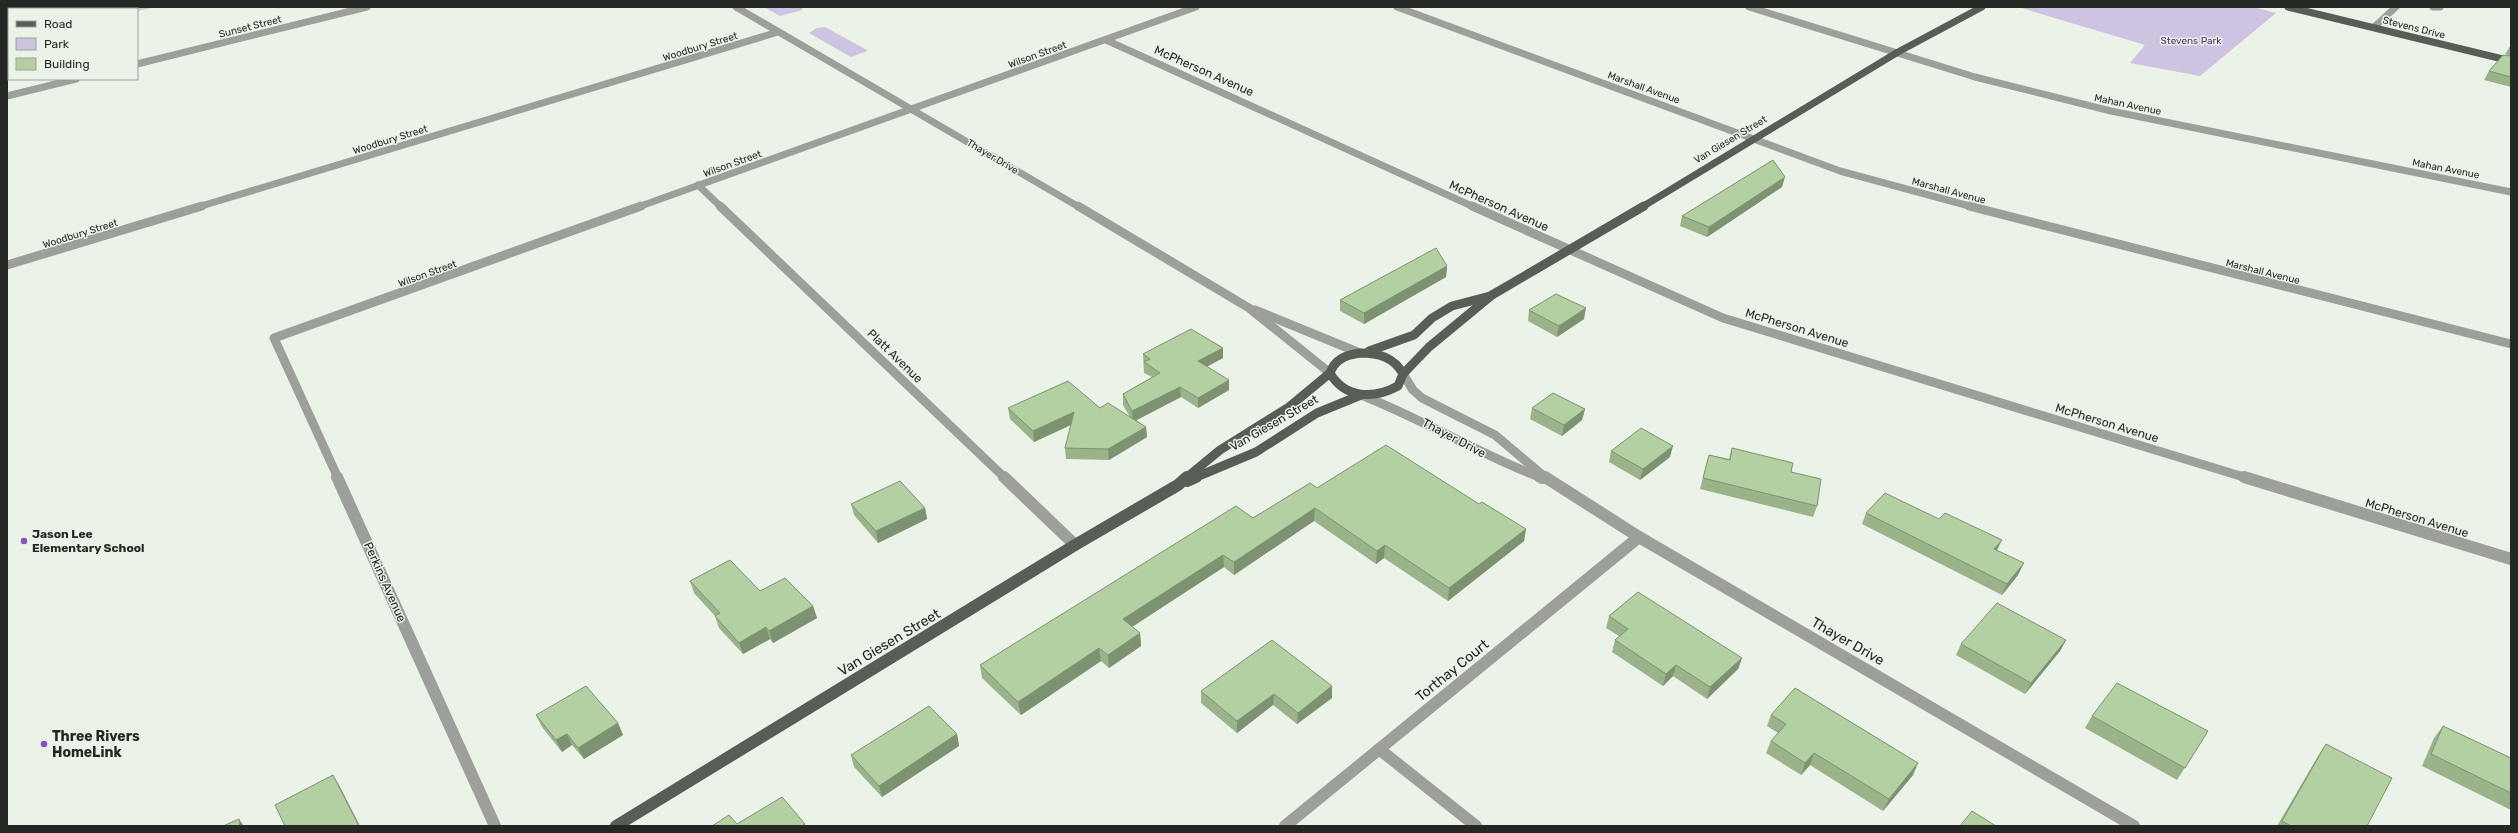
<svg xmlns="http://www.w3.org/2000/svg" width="2518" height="833" font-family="Rubik,sans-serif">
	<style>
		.green { fill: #cec3e1 }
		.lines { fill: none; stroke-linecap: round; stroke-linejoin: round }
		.minor-far2 { stroke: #9c9f9a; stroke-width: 7 }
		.minor-far1 { stroke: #9c9f9a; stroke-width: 9 }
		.minor { stroke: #9c9f9a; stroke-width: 12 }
		.major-far2 { stroke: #585d56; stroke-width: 7 }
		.major-far1 { stroke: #585d56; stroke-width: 9 }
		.major { stroke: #585d56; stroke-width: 12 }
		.wall { fill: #9ab38b }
		.shaded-wall { fill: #7d9271 }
		.building { fill: #b3d0a2; stroke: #7d9271 }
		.poi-dot { fill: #874fc7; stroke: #ebf2e7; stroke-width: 1.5 }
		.labels { text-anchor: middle; stroke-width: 3; stroke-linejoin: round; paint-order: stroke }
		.far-street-label { font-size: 10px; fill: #242723; stroke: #ebf2e7 }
		.far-park-label { font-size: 10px; fill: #4b316c; stroke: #ebf2e7 }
		.street-label { font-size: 12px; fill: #242723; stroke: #ebf2e7 }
		.poi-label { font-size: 12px; font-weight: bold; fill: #242723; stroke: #ebf2e7; text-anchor: start }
		.near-street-label { font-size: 14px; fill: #242723; stroke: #ebf2e7 }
		.near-poi-label { font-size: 14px; font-weight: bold; fill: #242723; stroke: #ebf2e7; text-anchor: start }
	</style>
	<rect width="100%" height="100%" fill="#ebf2e7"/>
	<g class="green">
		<polygon points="51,7 157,7 137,11 137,9 48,9"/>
		<polygon points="764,7 802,7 802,10 780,16"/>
		<polygon points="2018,7 2253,7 2276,13 2200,76 2130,63 2145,45"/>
		<polygon points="825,27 867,50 867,51 851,57 809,33 817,28"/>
	</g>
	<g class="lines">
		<g class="minor-far2">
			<polyline points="736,7 1079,207"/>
			<polyline points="1397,7 1840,171 1973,207"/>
			<polyline points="1749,7 1975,77 2111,111 2511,192"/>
			<polyline points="2433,7 2440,7"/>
			<polyline points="2374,27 2396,7"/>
			<polyline points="1106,40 1474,207"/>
			<polyline points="137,64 367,7"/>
			<polyline points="7,96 76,79"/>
			<polyline points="698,185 721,207"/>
			<polyline points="198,207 778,32"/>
			<polyline points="638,207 1196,7"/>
		</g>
		<g class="minor-far1">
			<polyline points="720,206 1005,478"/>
			<polyline points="1078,206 1249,308 1330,373"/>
			<polyline points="1472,206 1723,318 2247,478"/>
			<polyline points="1969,206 2511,344"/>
			<polyline points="7,265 202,206"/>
			<polyline points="1255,310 1360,353"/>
			<polyline points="1403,374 1413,390 1422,398 1495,435 1546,478"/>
			<path d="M 1361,395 C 1423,419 1480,455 1542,478"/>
			<polyline points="338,478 274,338 641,206"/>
		</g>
		<g class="minor">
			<polyline points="337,477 495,826"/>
			<polyline points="1004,477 1075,545"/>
			<polyline points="1540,477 1542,478"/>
			<polyline points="1545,477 1639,537 2134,826"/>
			<polyline points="2244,477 2511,559"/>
			<polyline points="1379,749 1476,826"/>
			<polyline points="1285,826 1639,537"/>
		</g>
		<g class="major-far2">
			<polyline points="2288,7 2511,61"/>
			<polyline points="1642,207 1898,52 1982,7"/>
		</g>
		<g class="major-far1">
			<polyline points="1369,351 1414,335 1432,318 1452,306 1490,296"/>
			<path d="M 1360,353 C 1378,353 1394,357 1403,374 L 1398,386 C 1374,399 1345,399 1330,373 C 1335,359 1346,355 1360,353 Z"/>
			<polyline points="1403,374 1429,347 1492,295 1644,206"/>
			<polyline points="1186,478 1220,450 1289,407 1330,373"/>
			<polyline points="1194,478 1256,452 1317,413 1361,395"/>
		</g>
		<g class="major">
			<polyline points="1187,481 1196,477"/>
			<polyline points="616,826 1075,545 1178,485 1187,477"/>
		</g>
	</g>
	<g class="wall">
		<polygon points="2511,45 2511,56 2505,54"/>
		<polygon points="2511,56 2511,87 2484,80 2489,71"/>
		<polygon points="1782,187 1707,237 1680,226 1682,216"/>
		<polygon points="1447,266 1446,277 1364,324 1340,311 1340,300"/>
		<polygon points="1529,310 1584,319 1557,337 1528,321"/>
		<polygon points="1143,354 1223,358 1207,366 1229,390 1198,408 1181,397 1136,420 1146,427 1147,437 1109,460 1066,459 1065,448 1071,425 1034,442 1010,419 1008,408 1100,408 1130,417 1123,405 1123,394 1152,377 1144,373"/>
		<polygon points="1532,408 1585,409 1582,420 1562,436 1530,419"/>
		<polygon points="1732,448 1791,472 1817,506 1813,517 1700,489 1709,455 1729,459"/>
		<polygon points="1611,451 1670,457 1640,480 1609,462"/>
		<polygon points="1317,488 1479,504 1526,529 1524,541 1448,601 1384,558 1376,564 1314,521 1234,575 1224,567 1132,627 1140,633 1141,646 1109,668 1101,661 1021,715 982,678 980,665 1253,518"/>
		<polygon points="851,504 925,508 927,519 878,543 854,515"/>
		<polygon points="1866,513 1997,550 2018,575 2002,595 1862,524"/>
		<polygon points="690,581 760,591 813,606 817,618 773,643 770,639 743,654 719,628 715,616 694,593"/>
		<polygon points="1609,616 1742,658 1738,669 1707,699 1673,676 1663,686 1612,652 1615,640 1619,636 1606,628"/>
		<polygon points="2066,640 2060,651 2025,694 1956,655 1961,644"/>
		<polygon points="1332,686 1332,698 1297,724 1273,705 1237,733 1201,703 1201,691"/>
		<polygon points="536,715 618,723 623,735 584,759 572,745 562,752 542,727"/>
		<polygon points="1771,715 1913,775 1883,811 1810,765 1801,775 1766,753 1771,741 1778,733 1767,726"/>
		<polygon points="2092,716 2208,731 2177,780 2085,728"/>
		<polygon points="2443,726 2511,758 2511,810 2422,766 2434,738"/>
		<polygon points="957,734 959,746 882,797 854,767 851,755"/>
		<polygon points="2326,744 2367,826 2277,826 2318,756"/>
	</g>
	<g class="shaded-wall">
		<polygon points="1785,177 1782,187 1707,237 1709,227"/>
		<polygon points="1447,266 1446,277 1364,324 1364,313"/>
		<polygon points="1586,308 1584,319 1557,337 1559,326"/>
		<polygon points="1223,348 1223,358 1199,371 1198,361"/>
		<polygon points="1229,380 1229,390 1198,408 1198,398"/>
		<polygon points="1180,387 1181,397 1133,422 1132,411"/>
		<polygon points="1585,409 1582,420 1562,436 1564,425"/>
		<polygon points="1074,412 1075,423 1034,442 1033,431"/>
		<polygon points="1146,427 1147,437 1109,460 1108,449"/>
		<polygon points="1673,446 1670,457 1640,480 1643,469"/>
		<polygon points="925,508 927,519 878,543 876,531"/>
		<polygon points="1315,508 1314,521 1234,575 1234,562"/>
		<polygon points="1526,529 1524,541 1448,601 1449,588"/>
		<polygon points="2002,540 1996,552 1994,549"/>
		<polygon points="1385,545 1384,558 1376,564 1377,551"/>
		<polygon points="1223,555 1224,567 1124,632 1123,619"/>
		<polygon points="2024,563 2018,575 2002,595 2007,584"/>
		<polygon points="813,606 817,618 773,643 769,631"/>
		<polygon points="766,627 770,639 743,654 739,643"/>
		<polygon points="1140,633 1141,646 1109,668 1108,655"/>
		<polygon points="2066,640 2060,651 2025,694 2031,683"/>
		<polygon points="1099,648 1101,661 1021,715 1018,702"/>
		<polygon points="1742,658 1738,669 1707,699 1710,687"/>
		<polygon points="1676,665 1673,676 1663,686 1666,674"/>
		<polygon points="1332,686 1332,698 1297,724 1298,713"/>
		<polygon points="1274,694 1273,705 1237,733 1237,721"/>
		<polygon points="618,723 623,735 584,759 578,748"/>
		<polygon points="567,734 572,745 562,752 556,740"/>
		<polygon points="957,734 959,746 882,797 879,786"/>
		<polygon points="1814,753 1810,765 1801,775 1805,763"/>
		<polygon points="1918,763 1913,775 1883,811 1889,799"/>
		<polygon points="333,775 340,787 360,826 359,826"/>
		<polygon points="239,819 243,825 243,826 240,826"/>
	</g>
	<g class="building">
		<polygon points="2503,55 2511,56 2511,77 2489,71"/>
		<polygon points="1773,160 1785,177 1709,227 1682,216"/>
		<polygon points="1436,248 1447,266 1364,313 1340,300"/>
		<polygon points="1556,294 1586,308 1559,326 1529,310"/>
		<polygon points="1191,329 1223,348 1198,361 1229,380 1198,398 1180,387 1132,411 1123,394 1160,373 1144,362 1150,359 1143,354"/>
		<polygon points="1068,381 1100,408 1108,403 1146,427 1108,449 1065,448 1074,412 1033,431 1008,408"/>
		<polygon points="1553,393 1585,409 1564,425 1532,408"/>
		<polygon points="1641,428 1673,446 1643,469 1611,451"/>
		<polygon points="1386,445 1479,504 1482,502 1526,529 1449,588 1385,545 1377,551 1315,508 1234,562 1223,555 1123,619 1140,633 1108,655 1099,648 1018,702 980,665 1236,506 1253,518 1310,483 1317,488"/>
		<polygon points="1732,448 1793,463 1791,472 1821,479 1817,506 1703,478 1709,455 1730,460"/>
		<polygon points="900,481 925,508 876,531 851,504"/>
		<polygon points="1885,493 1939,519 1945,513 2002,540 1994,549 2024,563 2007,584 1866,513"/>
		<polygon points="730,560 760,591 785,578 813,606 769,631 766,627 739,643 715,616 720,613 690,581"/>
		<polygon points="1638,592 1742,658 1710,687 1676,665 1666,674 1615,640 1628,629 1609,616"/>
		<polygon points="1997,603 2066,640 2031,683 1961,644"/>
		<polygon points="1272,640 1332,686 1298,713 1274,694 1237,721 1201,691"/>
		<polygon points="2117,683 2208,731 2185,768 2092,716"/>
		<polygon points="586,686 618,723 578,748 567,734 556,740 536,715"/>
		<polygon points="1795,688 1918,763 1889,799 1814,753 1805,763 1771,741 1786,724 1771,715"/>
		<polygon points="929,706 957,734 879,786 851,755"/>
		<polygon points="2443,726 2511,758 2511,793 2431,754"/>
		<polygon points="2326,744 2392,778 2367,826 2291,826 2282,821"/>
		<polygon points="333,775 359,826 285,826 275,805"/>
		<polygon points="782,797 805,824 802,826 712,826 729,815 737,824"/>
		<polygon points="1972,811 1996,826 1960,826"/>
		<polygon points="239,819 240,826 223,826"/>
	</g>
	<g class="poi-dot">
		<circle cx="24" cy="541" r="4"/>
		<circle cx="44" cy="744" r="4"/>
	</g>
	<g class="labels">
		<g class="far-street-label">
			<text transform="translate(250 26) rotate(-14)" y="4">Sunset Street</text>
			<text transform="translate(2414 27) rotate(14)" y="4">Stevens Drive</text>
			<text transform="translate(700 46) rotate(-17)" y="4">Woodbury Street</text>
			<text transform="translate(1037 54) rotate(-20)" y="4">Wilson Street</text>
			<text transform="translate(1644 87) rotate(20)" y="4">Marshall Avenue</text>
			<text transform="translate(2128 104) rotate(12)" y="4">Mahan Avenue</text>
			<text transform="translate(390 139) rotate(-17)" y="4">Woodbury Street</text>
			<text transform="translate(1730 139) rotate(-31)" y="4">Van Giesen Street</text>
			<text transform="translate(993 156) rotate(31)" y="4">Thayer Drive</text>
			<text transform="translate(732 163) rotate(-20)" y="4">Wilson Street</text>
			<text transform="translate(2446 168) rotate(11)" y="4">Mahan Avenue</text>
			<text transform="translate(1949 190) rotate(15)" y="4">Marshall Avenue</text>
			<text transform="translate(80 233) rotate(-17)" y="4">Woodbury Street</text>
			<text transform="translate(2263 271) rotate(14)" y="4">Marshall Avenue</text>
			<text transform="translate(427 273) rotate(-20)" y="4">Wilson Street</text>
		</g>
		<g class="far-park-label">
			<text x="2191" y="44">Stevens Park</text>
		</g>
		<g class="street-label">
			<text transform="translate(1204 71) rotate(24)" y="4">McPherson Avenue</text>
			<text transform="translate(1499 206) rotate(24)" y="4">McPherson Avenue</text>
			<text transform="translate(1797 328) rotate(17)" y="4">McPherson Avenue</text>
			<text transform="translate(895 356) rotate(44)" y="4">Platt Avenue</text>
			<text transform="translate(1274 423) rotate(-30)" y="4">Van Giesen Street</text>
			<text transform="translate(2107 423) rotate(17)" y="4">McPherson Avenue</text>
			<text transform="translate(1454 438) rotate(28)" y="4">Thayer Drive</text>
			<text transform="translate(2417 518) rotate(17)" y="4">McPherson Avenue</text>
			<text transform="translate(385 582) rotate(66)" y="4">Perkins Avenue</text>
		</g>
		<g class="poi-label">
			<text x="32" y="538">Jason Lee<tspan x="32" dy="14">Elementary School</tspan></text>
		</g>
		<g class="near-street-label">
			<text transform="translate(1848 641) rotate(30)" y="5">Thayer Drive</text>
			<text transform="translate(889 642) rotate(-31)" y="5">Van Giesen Street</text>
			<text transform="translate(1452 670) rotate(-39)" y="5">Torthay Court</text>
		</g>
		<g class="near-poi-label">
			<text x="52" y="741">Three Rivers<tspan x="52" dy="16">HomeLink</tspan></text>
		</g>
	</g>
	<rect width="2518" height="833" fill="none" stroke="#242723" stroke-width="16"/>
	<rect x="8" y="8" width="130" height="72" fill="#ebf2e7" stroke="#9ba199"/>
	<rect x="16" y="21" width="20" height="6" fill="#585d56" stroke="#9ba199"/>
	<text x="44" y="28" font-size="12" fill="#242723">Road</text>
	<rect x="16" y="38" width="20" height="12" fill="#cec3e1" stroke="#9ba199"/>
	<text x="44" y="48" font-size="12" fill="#242723">Park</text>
	<rect x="16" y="58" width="20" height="12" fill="#b3d0a2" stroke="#9ba199"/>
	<text x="44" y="68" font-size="12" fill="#242723">Building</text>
</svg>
